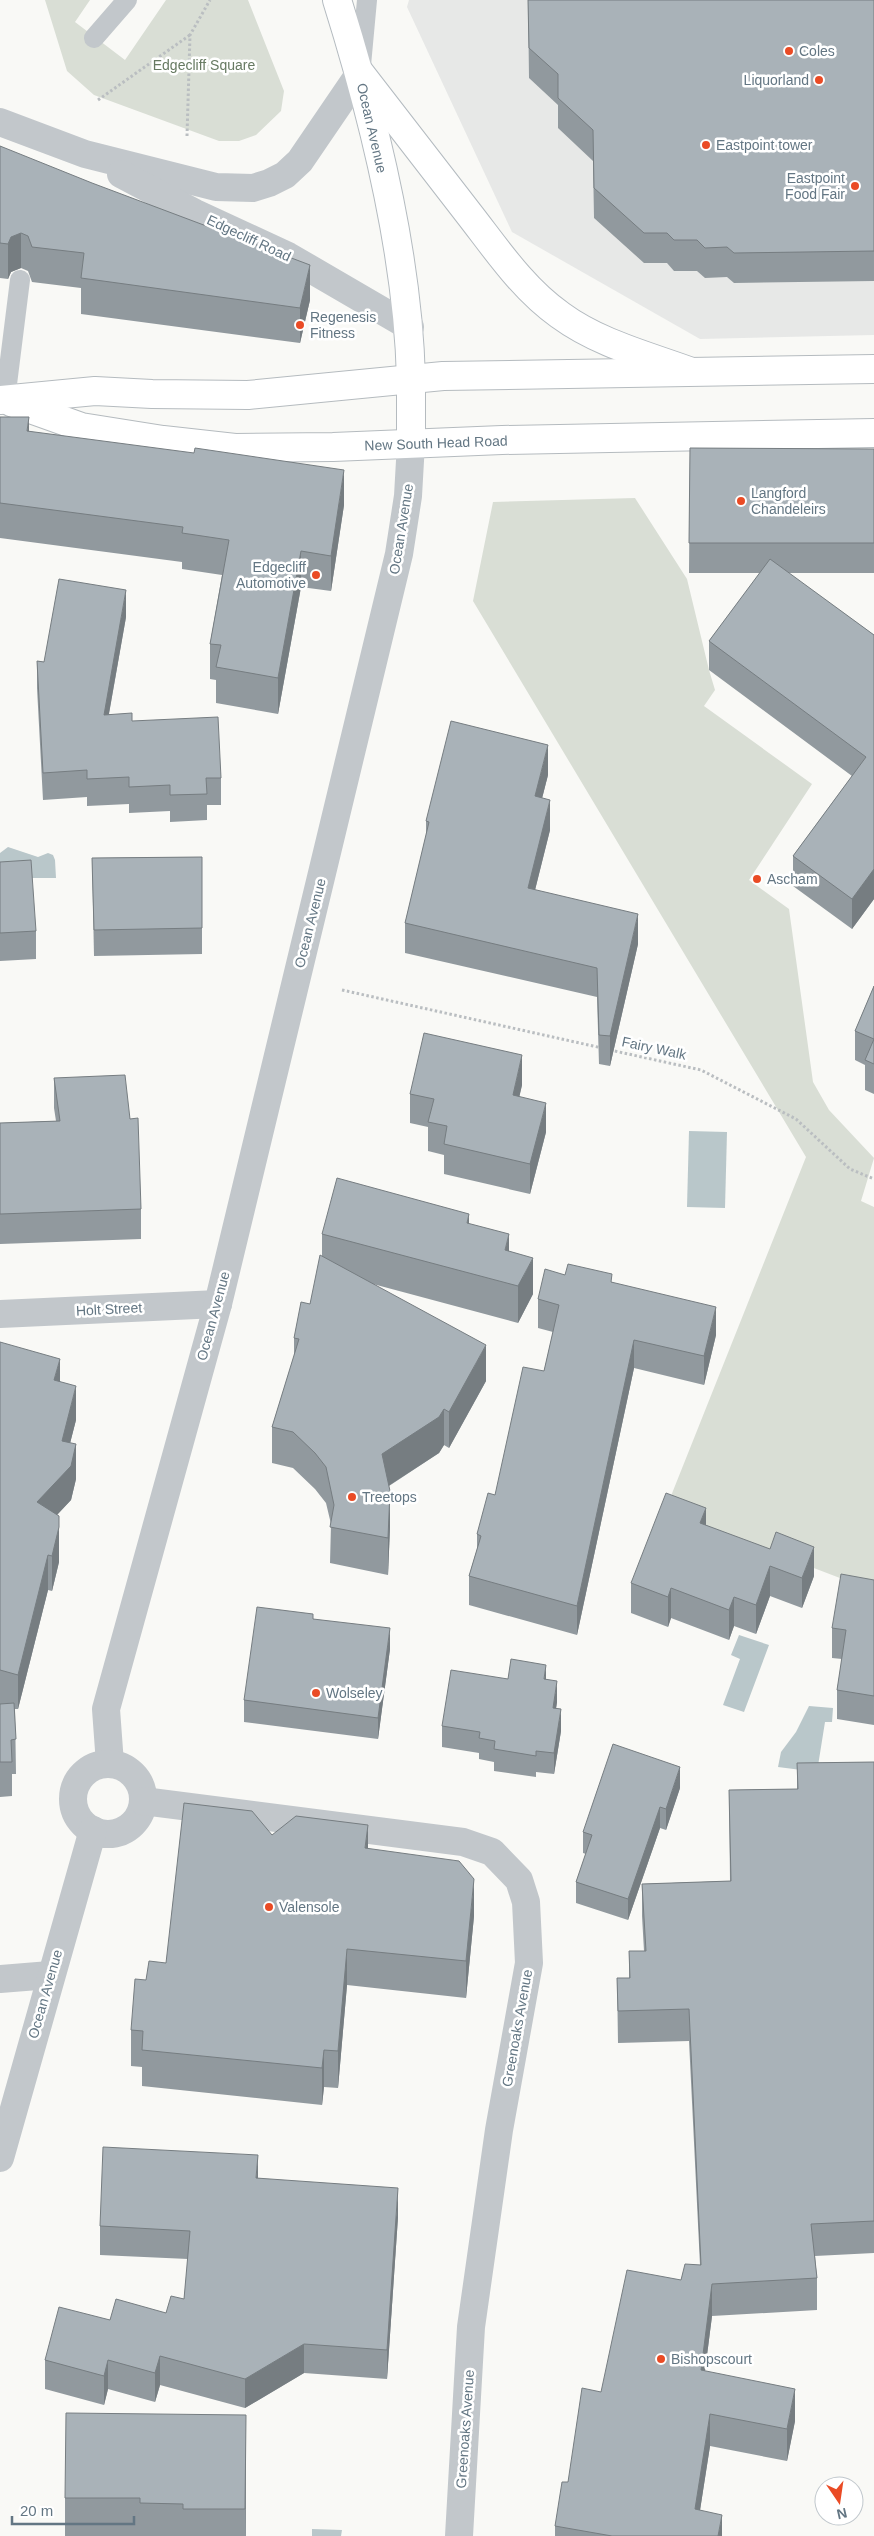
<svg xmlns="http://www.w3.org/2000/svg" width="874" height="2536" font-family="Arial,sans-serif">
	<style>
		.built { fill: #e7e8e7 }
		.green { fill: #d9ded5 }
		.water { fill: #b9c7ca }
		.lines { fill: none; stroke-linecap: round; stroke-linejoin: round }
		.secondary-casing { stroke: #b4bbc0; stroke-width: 30 }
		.primary-casing { stroke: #b5bbbf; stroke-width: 30 }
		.path { stroke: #babec1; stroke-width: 3; stroke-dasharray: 2.5 2.5; stroke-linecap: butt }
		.service { stroke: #c2c7cb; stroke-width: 20 }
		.minor { stroke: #c2c7cb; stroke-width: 28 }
		.tertiary { stroke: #c2c7cb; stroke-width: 28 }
		.secondary { stroke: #fff; stroke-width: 28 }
		.primary { stroke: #fff; stroke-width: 28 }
		.wall { fill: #91999e }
		.shaded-wall { fill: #767d81 }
		.building { fill: #a9b2b8; stroke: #767d81 }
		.poi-dot { fill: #ea4b25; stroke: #fff; stroke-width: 2 }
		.labels { text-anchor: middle; stroke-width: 5; stroke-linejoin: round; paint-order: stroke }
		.poi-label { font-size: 14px; fill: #637683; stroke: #fff; text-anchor: start }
		.park-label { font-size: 14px; fill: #677a62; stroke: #fff }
		.street-label { font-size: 14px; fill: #637683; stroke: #fff }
	</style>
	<rect width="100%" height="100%" fill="#f9f9f6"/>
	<polygon class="built" points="409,0 874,0 874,335 700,339 512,232 407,7"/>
	<g class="green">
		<polygon points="45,0 90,0 75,22 125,60 166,0 248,0 284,91 281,111 256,135 239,141 219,141 94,95 67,71"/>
		<polygon points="635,498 687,579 709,670 715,690 704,706 812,784 749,880 789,909 813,1082 829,1110 874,1158 861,1201 874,1207 874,1591 665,1511 806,1157 473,601 493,502"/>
	</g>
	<g class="water">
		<polygon points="8,847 38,857 48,853 53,855 55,860 56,878 0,878 0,853"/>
		<polygon points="689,1131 727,1132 725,1208 687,1207"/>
		<polygon points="739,1635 769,1645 744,1712 723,1705 740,1659 731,1655"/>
		<polygon points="809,1706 833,1708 832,1722 825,1722 817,1772 778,1767 781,1752 796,1732"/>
		<polygon points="312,2529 342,2530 341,2536 312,2536"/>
	</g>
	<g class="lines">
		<defs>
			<g id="secondary">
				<path d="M 337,0 C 374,118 408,254 411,379"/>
				<path d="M 360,73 C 396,120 433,167 469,214 C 497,250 523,289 560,315 C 598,343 645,355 689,371"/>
			</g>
			<g id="primary">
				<polyline points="0,400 95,391 152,394 248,395 443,376 874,369"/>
				<polyline points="11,402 81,427 163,440 235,448 333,447 502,440 874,433"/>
				<polyline points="411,443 411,379"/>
			</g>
		</defs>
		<use href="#secondary" class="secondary-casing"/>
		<use href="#primary" class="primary-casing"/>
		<g class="path">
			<polyline points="98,100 190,35"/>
			<polyline points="187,136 190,35 210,0"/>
			<polyline points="342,990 602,1048"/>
			<polyline points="610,1050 701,1070 796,1119 850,1169 874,1179"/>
		</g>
		<g class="service">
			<polyline points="94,38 127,0"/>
			<polyline points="361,65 367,0"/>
			<polyline points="5,400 20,280"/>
		</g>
		<g class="minor">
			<polyline points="0,1314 218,1304"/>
			<polyline points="0,1979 50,1975"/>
		</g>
		<g class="tertiary">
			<polyline points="0,122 85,154 216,187 253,188 269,183 285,175 300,161 360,73"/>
			<polyline points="121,174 195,213 288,256 410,327"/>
			<polyline points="110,1764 106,1709 218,1304 399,554 408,496 411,443"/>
			<circle cx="108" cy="1799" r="35"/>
			<polyline points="143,1801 463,1842 492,1852 519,1880 526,1902 529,1963 499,2130 471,2327 459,2536"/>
			<polyline points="0,2158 93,1830"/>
		</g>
		<use href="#secondary" class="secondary"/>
		<use href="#primary" class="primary"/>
	</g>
	<g class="wall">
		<polygon points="528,0 874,0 874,281 734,283 727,277 705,278 697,271 674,271 667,263 644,263 594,218 593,161 558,128 558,105 529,78"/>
		<polygon points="0,146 310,300 300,343 81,314 81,288 32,282 28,271 21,268 11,272 8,279 0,278"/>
		<polygon points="0,417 29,431 344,505 331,591 301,587 278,714 216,703 216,680 210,679 210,644 222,575 182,569 182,562 0,538"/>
		<polygon points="690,448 874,449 874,573 788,573 874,635 874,899 852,929 793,886 793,856 852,776 709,670 709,641 760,573 689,573"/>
		<polygon points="126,617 109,714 132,721 221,778 221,805 207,805 207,820 170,822 170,811 129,813 129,804 87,806 87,797 43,800 37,688 37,661 44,662"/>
		<polygon points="548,775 542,798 550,830 535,890 638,944 610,1066 599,1064 597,997 405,953 405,923 426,837 426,821"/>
		<polygon points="202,857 202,954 94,956 92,858"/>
		<polygon points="0,862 36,931 36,959 0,961"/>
		<polygon points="874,986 874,1094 865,1090 865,1065 855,1060 855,1031"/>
		<polygon points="54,1078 130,1119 141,1209 141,1239 0,1244 0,1123 56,1121 54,1108"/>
		<polygon points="522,1085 519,1097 546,1132 530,1194 444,1174 444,1155 428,1151 428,1127 410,1123 410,1094"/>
		<polygon points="469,1224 509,1252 533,1294 518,1323 373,1284 486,1381 449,1448 444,1445 439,1453 389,1486 390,1527 388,1575 330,1563 331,1524 326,1503 315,1489 293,1468 272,1463 272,1427 294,1357 294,1338 310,1304 322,1256 322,1234"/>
		<polygon points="565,1275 612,1282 716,1335 704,1385 634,1368 577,1635 469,1605 469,1576 477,1549 477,1534 495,1495 544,1371 553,1332 538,1328 538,1299"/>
		<polygon points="0,1342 60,1381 76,1420 70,1443 76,1479 71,1500 57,1515 59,1562 52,1591 48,1590 18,1709 15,1709 16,1774 12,1774 12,1796 0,1797"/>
		<polygon points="706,1525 814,1576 802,1608 770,1596 756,1634 734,1626 729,1640 671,1618 668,1627 631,1613 631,1583"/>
		<polygon points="874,1580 874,1725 837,1719 837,1690 842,1659 832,1658 832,1628"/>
		<polygon points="313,1619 390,1649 378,1739 244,1722 244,1700"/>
		<polygon points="508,1679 546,1679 557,1702 556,1708 561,1731 554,1774 536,1772 536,1777 494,1771 494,1762 479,1759 479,1753 442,1747 442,1726"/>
		<polygon points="874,1762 874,2253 815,2256 817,2278 817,2310 712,2316 705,2371 795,2421 787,2461 710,2446 700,2510 722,2536 555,2536 555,2526 568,2482 601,2392 681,2280 700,2265 689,2041 618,2043 617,1978 629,1978 629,1951 644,1951 642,1916 642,1884 730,1881 729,1790 797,1789 797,1763"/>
		<polygon points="680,1788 666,1830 660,1828 628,1920 576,1903 576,1882 586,1854 583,1853 583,1832"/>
		<polygon points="272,1835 368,1848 474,1916 466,1998 347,1985 338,2088 324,2087 322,2105 142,2086 142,2067 131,2066 131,2030 146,1980 166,1963"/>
		<polygon points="258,2178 398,2217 387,2379 304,2373 245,2408 160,2385 155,2402 108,2389 104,2405 45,2389 45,2360 110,2320 166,2313 184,2299 188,2259 100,2255 100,2226"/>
		<polygon points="246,2459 246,2536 65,2536 65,2498"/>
	</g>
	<g class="shaded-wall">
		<polygon points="21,233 21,268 11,272 8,279 8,244 11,237"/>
		<polygon points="310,265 310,300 300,343 300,308"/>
		<polygon points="29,417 29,453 27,431"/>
		<polygon points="344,470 344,505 331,591 331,556"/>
		<polygon points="301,551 301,587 278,714 278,678"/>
		<polygon points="126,590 126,617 104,741 104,715"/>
		<polygon points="548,745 548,775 535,826 535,796"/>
		<polygon points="550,800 550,830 528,918 528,888"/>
		<polygon points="874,869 874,899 852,929 852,899"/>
		<polygon points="638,914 638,944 610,1066 610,1036"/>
		<polygon points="522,1055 522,1085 513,1125 513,1095"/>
		<polygon points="546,1103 546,1132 530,1194 530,1164"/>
		<polygon points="469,1214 469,1250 467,1223"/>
		<polygon points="509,1234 509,1270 505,1250"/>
		<polygon points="533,1258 533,1294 518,1323 518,1286"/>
		<polygon points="716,1307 716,1335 704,1385 704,1356"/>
		<polygon points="634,1340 634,1368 577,1635 577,1606"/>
		<polygon points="486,1345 486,1381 449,1448 449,1412"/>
		<polygon points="60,1359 60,1394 54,1380"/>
		<polygon points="76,1386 76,1420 62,1475 76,1444 76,1479 71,1500 37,1536 37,1502 62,1441"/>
		<polygon points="444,1409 444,1445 439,1453 382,1490 382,1454"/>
		<polygon points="390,1491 390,1527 388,1575 388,1538"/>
		<polygon points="706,1508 706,1537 700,1523"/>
		<polygon points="59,1527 59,1562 52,1591 52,1556"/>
		<polygon points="814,1547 814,1576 802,1608 802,1578"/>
		<polygon points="48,1555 48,1590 18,1709 18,1675"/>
		<polygon points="770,1566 770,1596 756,1634 756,1605"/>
		<polygon points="671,1588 671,1618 668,1627 668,1597"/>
		<polygon points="734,1597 734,1626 729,1640 729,1610"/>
		<polygon points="390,1628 390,1649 378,1739 378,1718"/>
		<polygon points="546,1665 546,1686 544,1679"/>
		<polygon points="557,1681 557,1702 553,1729 553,1708"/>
		<polygon points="561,1709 561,1731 554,1774 554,1753"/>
		<polygon points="680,1767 680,1788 666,1830 666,1809"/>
		<polygon points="660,1807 660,1828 628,1920 628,1899"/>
		<polygon points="368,1825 368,1861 365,1848"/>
		<polygon points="474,1879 474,1916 466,1998 466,1961"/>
		<polygon points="347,1949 347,1985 338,2088 338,2051"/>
		<polygon points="324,2050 324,2087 322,2105 322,2068"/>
		<polygon points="258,2155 258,2183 256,2178"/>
		<polygon points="398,2188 398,2217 387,2379 387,2350"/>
		<polygon points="712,2284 712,2316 701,2402 701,2370"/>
		<polygon points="304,2344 304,2373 245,2408 245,2379"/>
		<polygon points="160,2356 160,2385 155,2402 155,2373"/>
		<polygon points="108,2360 108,2389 104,2405 104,2376"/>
		<polygon points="795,2389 795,2421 787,2461 787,2429"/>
		<polygon points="710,2414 710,2446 696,2536 695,2509"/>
		<polygon points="246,2415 246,2459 245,2536 245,2509"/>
		<polygon points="722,2515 722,2536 718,2536"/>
	</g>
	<g class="building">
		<polygon points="528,0 874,0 874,251 734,253 727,247 705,248 697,240 674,240 667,233 644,233 594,188 593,130 558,98 558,74 529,48"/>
		<polygon points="0,146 92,183 310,265 300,308 81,278 84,253 32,247 28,236 21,233 11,237 8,244 0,243"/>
		<polygon points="0,417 29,417 27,431 194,453 195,448 344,470 331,556 301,551 278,678 216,667 221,645 210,644 229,540 182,533 183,527 0,503"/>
		<polygon points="690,448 874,449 874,543 689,543"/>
		<polygon points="770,559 874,635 874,869 852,899 793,856 866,757 709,641"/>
		<polygon points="59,579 126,590 104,715 132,713 132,721 218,717 221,778 206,778 207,794 170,795 170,785 129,787 129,777 87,779 87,770 43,773 37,661 44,662"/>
		<polygon points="451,721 548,745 535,796 550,800 528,888 638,914 610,1036 599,1035 597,968 405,923 429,822 426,821"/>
		<polygon points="202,857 202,928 94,930 92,858"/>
		<polygon points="31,860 36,931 0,933 0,862"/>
		<polygon points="874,986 874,1039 855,1031"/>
		<polygon points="424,1033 522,1055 513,1095 546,1103 530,1164 444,1144 447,1126 428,1122 434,1099 410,1094"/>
		<polygon points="874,1039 874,1064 865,1060"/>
		<polygon points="125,1075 130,1119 138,1118 141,1209 0,1214 0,1123 60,1121 54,1078"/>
		<polygon points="337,1178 469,1214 467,1223 509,1234 505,1250 533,1258 518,1286 322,1234"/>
		<polygon points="320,1255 486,1345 449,1412 444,1409 439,1417 382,1454 390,1491 388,1538 330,1527 334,1505 326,1467 315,1453 293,1432 272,1427 299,1339 294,1338 301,1302 310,1304"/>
		<polygon points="568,1264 612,1274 611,1282 716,1307 704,1356 634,1340 577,1606 469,1576 481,1536 477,1534 488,1493 495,1495 523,1367 544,1371 559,1305 538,1299 545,1269 565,1275"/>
		<polygon points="0,1342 60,1359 54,1380 76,1386 62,1441 76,1444 71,1466 37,1502 59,1516 59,1527 52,1556 48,1555 18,1675 0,1670"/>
		<polygon points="666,1493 706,1508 700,1523 770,1549 776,1532 814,1547 802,1578 770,1566 756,1605 734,1597 729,1610 671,1588 668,1597 631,1583"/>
		<polygon points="841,1574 874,1580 874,1696 837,1690 846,1630 832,1628"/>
		<polygon points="257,1607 313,1614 313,1619 390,1628 378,1718 244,1700"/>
		<polygon points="511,1659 546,1665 544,1679 557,1681 553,1708 561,1709 554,1753 536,1751 536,1756 494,1749 495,1741 479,1738 480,1732 442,1726 451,1670 508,1679"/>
		<polygon points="14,1703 16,1739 11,1740 12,1762 0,1762 0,1704"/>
		<polygon points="613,1744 680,1767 666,1809 660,1807 628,1899 576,1882 592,1835 583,1832"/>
		<polygon points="874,1762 874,2221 811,2224 817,2278 712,2284 701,2370 795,2389 787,2429 710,2414 695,2509 722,2515 718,2536 612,2536 555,2526 562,2482 568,2482 582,2388 601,2392 627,2270 681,2280 685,2264 701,2265 689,2009 618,2011 617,1978 630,1978 629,1951 646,1951 642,1884 731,1881 729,1790 798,1789 797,1763"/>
		<polygon points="184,1803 252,1811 272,1835 296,1816 368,1825 365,1848 459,1861 474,1879 466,1961 347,1949 338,2051 324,2050 322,2068 142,2050 143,2031 131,2030 135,1979 146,1980 149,1961 166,1963"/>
		<polygon points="103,2147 258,2155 256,2178 398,2188 387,2350 304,2344 245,2379 160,2356 155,2373 108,2360 104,2376 45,2360 59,2307 110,2320 116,2299 166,2313 171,2296 184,2299 190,2231 100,2226"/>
		<polygon points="66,2413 246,2415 245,2509 183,2509 183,2504 140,2503 140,2498 65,2498"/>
	</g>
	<g class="poi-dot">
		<circle cx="789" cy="51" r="5"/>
		<circle cx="819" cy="80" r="5"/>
		<circle cx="706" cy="145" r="5"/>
		<circle cx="855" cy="186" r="5"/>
		<circle cx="300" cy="325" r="5"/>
		<circle cx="741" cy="501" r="5"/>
		<circle cx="316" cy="575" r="5"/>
		<circle cx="757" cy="879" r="5"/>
		<circle cx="352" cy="1497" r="5"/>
		<circle cx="316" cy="1693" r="5"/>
		<circle cx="269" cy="1907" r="5"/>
		<circle cx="661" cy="2359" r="5"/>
	</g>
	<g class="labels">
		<g class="poi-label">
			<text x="799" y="56">Coles</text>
			<text x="809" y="85" text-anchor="end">Liquorland</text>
			<text x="716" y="150">Eastpoint tower</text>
			<text x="845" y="183" text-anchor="end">Eastpoint<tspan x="845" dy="16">Food Fair</tspan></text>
			<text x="310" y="322">Regenesis<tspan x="310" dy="16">Fitness</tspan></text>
			<text x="751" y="498">Langford<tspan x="751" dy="16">Chandeleirs</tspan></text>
			<text x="306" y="572" text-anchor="end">Edgecliff<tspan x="306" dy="16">Automotive</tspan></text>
			<text x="767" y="884">Ascham</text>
			<text x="362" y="1502">Treetops</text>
			<text x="326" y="1698">Wolseley</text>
			<text x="279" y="1912">Valensole</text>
			<text x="671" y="2364">Bishopscourt</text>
		</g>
		<g class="park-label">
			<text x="204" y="70">Edgecliff Square</text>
		</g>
		<g class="street-label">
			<text transform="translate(372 128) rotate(77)" y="5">Ocean Avenue</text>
			<text transform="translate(249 238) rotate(25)" y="5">Edgecliff Road</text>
			<text transform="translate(436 443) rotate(-2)" y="5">New South Head Road</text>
			<text transform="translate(401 529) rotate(-81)" y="5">Ocean Avenue</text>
			<text transform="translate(310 923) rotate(-76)" y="5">Ocean Avenue</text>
			<text transform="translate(654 1048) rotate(12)" y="5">Fairy Walk</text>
			<text transform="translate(109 1309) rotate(-3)" y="5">Holt Street</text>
			<text transform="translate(213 1316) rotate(-75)" y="5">Ocean Avenue</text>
			<text transform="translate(45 1994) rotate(-74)" y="5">Ocean Avenue</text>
			<text transform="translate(517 2028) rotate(-80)" y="5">Greenoaks Avenue</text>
			<text transform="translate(465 2429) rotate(-86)" y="5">Greenoaks Avenue</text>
		</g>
	</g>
	<g transform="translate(839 2501) rotate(167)"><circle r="24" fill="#ffffff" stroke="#c1c8cd"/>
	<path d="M0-4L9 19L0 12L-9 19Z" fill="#ea4b25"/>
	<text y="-8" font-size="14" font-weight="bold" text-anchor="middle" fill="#637683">N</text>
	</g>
	<path d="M12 2516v8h122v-8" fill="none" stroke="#637683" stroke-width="2.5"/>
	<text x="20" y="2516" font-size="15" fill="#637683" stroke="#ffffff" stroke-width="4" paint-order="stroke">20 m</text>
</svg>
